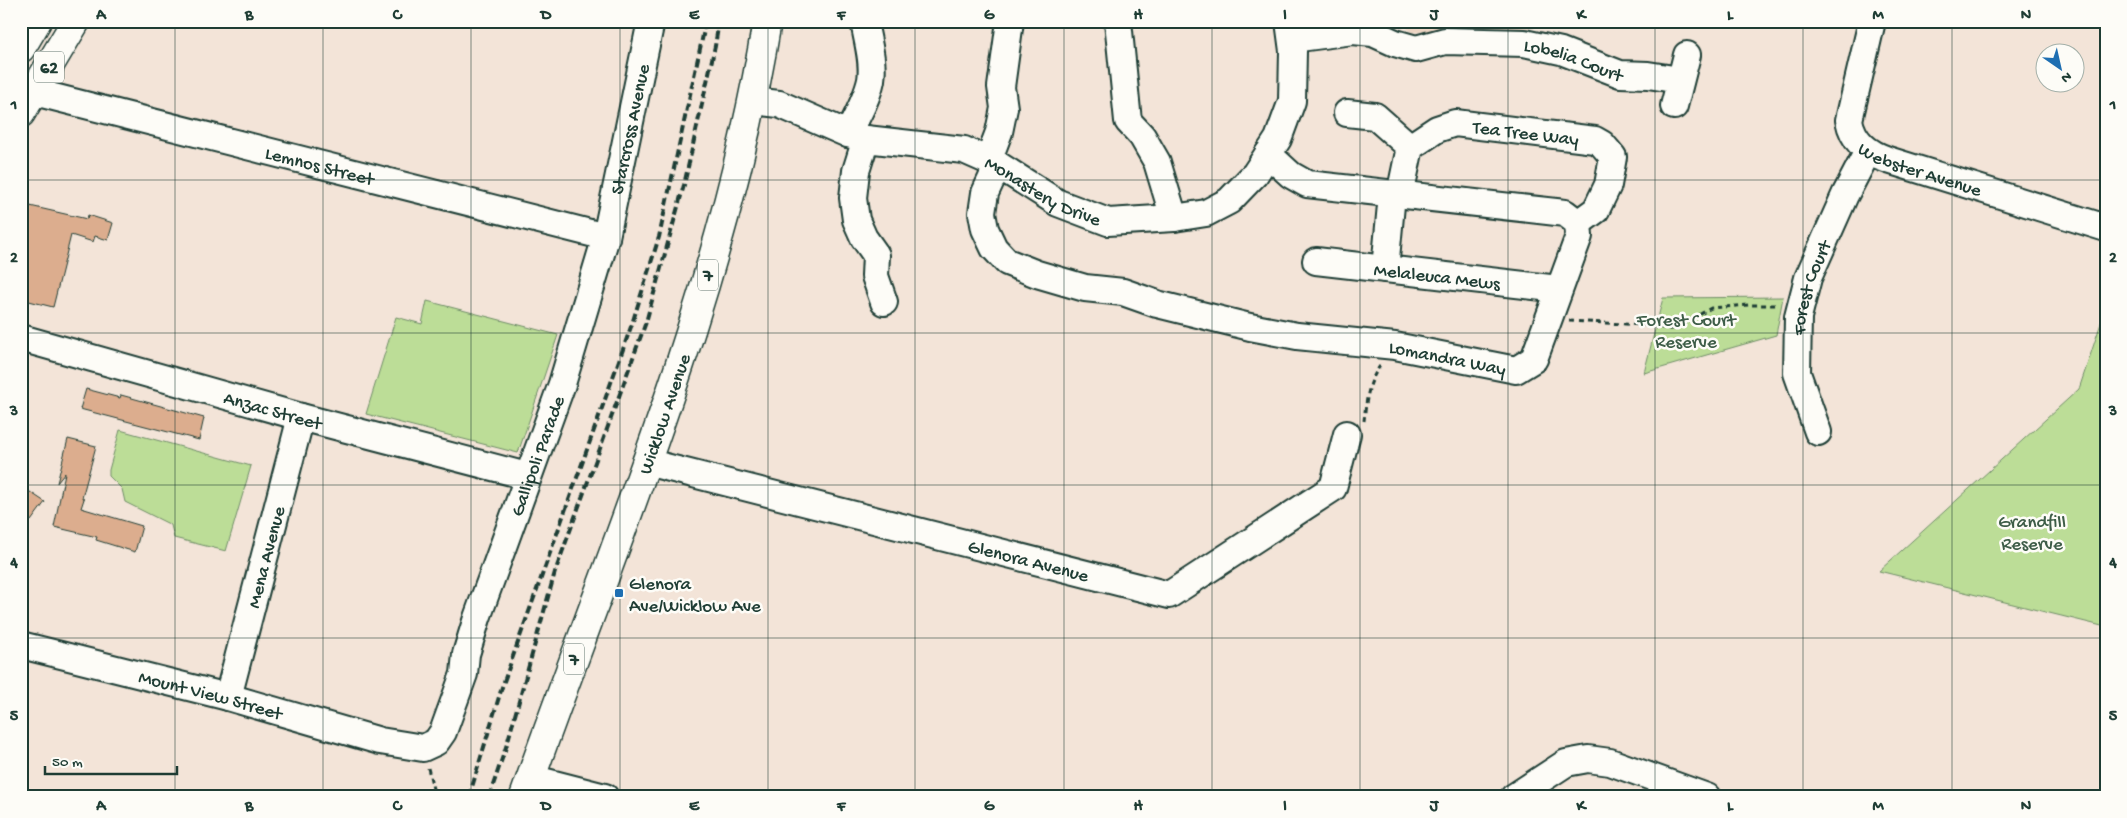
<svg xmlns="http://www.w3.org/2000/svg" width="2127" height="818" font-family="'Gochi Hand',sans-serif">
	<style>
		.built { fill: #ecd4c2 }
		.green { fill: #bcdd97; stroke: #6e8d66 }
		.building { fill: #dcad8e; stroke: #1f3d34 }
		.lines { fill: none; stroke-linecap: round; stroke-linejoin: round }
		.minor-casing { stroke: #1f3d34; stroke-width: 30 }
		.major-casing { stroke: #1f3d34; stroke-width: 31 }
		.path { stroke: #1f3d34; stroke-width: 3; stroke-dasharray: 5 4; stroke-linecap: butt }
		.minor { stroke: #fdfcf7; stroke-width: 26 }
		.major { stroke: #fdfcf7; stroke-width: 28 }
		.rail { stroke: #1f3d34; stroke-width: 4; stroke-dasharray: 8 4; stroke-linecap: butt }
		.grid { fill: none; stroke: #1f3d34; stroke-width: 1; stroke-opacity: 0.55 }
		.poi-dot { fill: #1f6fb2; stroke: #fdfcf7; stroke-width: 2 }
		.labels { text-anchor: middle; stroke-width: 5; stroke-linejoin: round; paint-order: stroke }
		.shield { fill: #fdfcf7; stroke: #62766e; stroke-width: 1 }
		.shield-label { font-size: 18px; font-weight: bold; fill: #1f3d34 }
		.street-label { font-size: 19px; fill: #1f3d34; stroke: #fdfcf7 }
		.park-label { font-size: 19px; fill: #3e5d48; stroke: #fdfcf7 }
		.poi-label { font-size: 19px; fill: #1f3d34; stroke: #fdfcf7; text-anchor: start }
		.neatline { fill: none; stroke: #1f3d34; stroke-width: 2 }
		.grid-label { font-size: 16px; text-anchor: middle; font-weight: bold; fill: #1f3d34 }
	</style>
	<rect width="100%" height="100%" fill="#f3e4d8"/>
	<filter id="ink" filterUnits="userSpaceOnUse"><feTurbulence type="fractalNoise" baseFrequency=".02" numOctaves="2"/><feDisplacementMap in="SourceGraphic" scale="10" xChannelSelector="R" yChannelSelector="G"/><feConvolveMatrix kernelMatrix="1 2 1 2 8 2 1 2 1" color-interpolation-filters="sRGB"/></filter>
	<g filter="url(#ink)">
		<polygon class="built" points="1399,21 1563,21 1529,28 1412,32"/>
		<g class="green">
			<polygon points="1783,297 1776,335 1644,373 1663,298"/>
			<polygon points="427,301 558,335 518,453 366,414 396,317 422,324"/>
			<polygon points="2106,308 2106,627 1879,571 2079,389"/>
			<polygon points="120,430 251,466 226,551 174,538 171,525 125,502 122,489 109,476 109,470"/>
		</g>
		<g class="building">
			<polygon points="30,206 87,219 88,215 113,223 108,240 95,236 93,242 71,235 53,307 21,299 21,220 26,222"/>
			<polygon points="86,389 120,398 121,395 204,418 199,440 80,409"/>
			<polygon points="68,439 96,446 82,498 84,499 81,508 142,526 135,552 96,540 97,537 54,527 65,473 57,483"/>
			<polygon points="21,486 45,502 31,521 21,514"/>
		</g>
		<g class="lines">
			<defs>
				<g id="minor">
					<polyline points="1118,21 1128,121 1142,136 1157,162 1174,218"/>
					<path id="s1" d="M 1872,21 L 1849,120 C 1853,141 1867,153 1888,160 L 2106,228"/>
					<path id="s2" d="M 1292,39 L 1353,31 L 1373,33 L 1395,43 L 1416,49 L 1445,41 L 1524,43 L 1561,51 L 1620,74 L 1648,75 L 1680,80"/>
					<path id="s3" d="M 34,92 L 606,237"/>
					<path id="s4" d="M 753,101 L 779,104 L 848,134 L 866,139 L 964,150 L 998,165 L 1058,203 L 1108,222 L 1174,218 L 1206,213 L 1229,201 L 1255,174 L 1278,139 L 1292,101 L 1293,51 L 1289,21"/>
					<polyline points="1674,106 1687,55"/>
					<polyline points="1347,113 1375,116 1410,147"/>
					<path d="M 848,134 C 857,116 867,99 871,80 C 874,61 867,40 864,21"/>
					<polyline points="866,139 856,171 853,198 856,220 864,238 876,255 875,276 884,302"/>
					<polyline points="988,161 999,132 1004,108 1001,87 1010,21"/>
					<path id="s5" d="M 998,165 L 985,193 L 982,213 L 985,229 L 994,248 L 1007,262 L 1037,274 L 1085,288 L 1123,292 L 1157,304 L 1250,327 L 1297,336 L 1395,346 L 1516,370 L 1534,359 L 1579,236 L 1578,223 L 1565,213 L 1307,184 L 1291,175 L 1268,154"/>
					<path id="s6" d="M 1400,195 L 1410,147 L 1437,129 L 1455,123 L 1595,140 L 1602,144 L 1613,157 L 1608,185 L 1596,210 L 1578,223"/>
					<path id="s7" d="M 1316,261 L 1559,289"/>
					<polyline points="1385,269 1392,194"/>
					<path id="s8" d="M 21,338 L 301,417 L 527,476"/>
					<path id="s9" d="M 1818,432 L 1797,373 L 1798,317 L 1808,278 L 1845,195 L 1868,151"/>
					<path id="s10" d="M 646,462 L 1169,595 L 1333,488 L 1347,434"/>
					<path id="s11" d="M 21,645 L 228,697 L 380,741 L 423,748 L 436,742 L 443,732 L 464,674 L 466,654 L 477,618 L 562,384 L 606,237 L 651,21"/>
					<path id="s12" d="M 228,697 L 301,417"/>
					<polyline points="531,778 605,797"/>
					<polyline points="1514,797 1566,763 1588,759 1610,762 1707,797"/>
				</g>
				<g id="major">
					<polyline points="21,48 37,21"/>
					<polyline points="21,113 76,21"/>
					<path id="s13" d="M 524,797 C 614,542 724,290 767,21"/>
				</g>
			</defs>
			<use href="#minor" class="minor-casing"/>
			<use href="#major" class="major-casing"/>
			<g class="path">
				<polyline points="1569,321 1644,325 1670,329 1676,328 1711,308 1749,305 1779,305"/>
				<path d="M 1364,421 C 1366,402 1368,382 1380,366"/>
				<polyline points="428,768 435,797"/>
			</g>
			<use href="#minor" class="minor"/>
			<use href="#major" class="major"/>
			<g class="rail">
				<polyline points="469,797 502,687 632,324 659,237 706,21"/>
				<polyline points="489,797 507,744 555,572 646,322 684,185 715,46 719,21"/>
			</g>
		</g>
	</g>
	<path class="grid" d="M 175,21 L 175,797M 323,21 L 323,797M 471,21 L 471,797M 620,21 L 620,797M 768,21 L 768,797M 915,21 L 915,797M 1064,21 L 1064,797M 1212,21 L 1212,797M 1360,21 L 1360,797M 1508,21 L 1508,797M 1655,21 L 1655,797M 1803,21 L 1803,797M 1952,21 L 1952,797M 21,180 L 2106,180M 21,333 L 2106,333M 21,485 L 2106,485M 21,638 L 2106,638"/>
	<rect class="poi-dot" x="614" y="588" width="10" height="10" rx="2.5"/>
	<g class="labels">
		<g class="shield">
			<rect x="34" y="51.5" width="30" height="31" rx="4"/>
			<rect x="698" y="259.5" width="20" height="31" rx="4"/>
			<rect x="564" y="643.5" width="20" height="31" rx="4"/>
		</g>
		<g class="shield-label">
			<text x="49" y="73">62</text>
			<text x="708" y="281">7</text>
			<text x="574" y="665">7</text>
		</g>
		<g class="street-label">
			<text dy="7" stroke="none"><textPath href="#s2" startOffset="289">Lobelia Court</textPath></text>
			<text dy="7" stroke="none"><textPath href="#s11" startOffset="1074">Starcross Avenue</textPath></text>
			<text dy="7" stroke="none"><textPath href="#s6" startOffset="172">Tea Tree Way</textPath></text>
			<text dy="7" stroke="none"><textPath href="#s3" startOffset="295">Lemnos Street</textPath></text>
			<text dy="7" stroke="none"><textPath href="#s1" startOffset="194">Webster Avenue</textPath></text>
			<text dy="7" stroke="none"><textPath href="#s4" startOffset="308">Monastery Drive</textPath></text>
			<text dy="7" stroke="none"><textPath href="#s7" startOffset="122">Melaleuca Mews</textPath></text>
			<text dy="7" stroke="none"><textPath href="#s9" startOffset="150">Forest Court</textPath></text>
			<text dy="7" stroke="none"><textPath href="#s5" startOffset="560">Lomandra Way</textPath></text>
			<text dy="7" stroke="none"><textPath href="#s8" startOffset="262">Anzac Street</textPath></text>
			<text dy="7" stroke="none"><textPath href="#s13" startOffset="408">Wicklow Avenue</textPath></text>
			<text dy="7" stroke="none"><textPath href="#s11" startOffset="734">Gallipoli Parade</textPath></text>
			<text dy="7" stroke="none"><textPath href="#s12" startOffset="145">Mena Avenue</textPath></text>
			<text dy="7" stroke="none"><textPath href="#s10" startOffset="395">Glenora Avenue</textPath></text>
			<text dy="7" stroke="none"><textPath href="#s11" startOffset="196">Mount View Street</textPath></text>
		</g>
		<g class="park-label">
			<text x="1686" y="325">Forest Court<tspan x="1686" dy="22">Reserve</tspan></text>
			<text x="2032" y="527">Grandfill<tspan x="2032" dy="22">Reserve</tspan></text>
		</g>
		<g class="poi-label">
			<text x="629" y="589">Glenora<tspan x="629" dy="22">Ave/Wicklow Ave</tspan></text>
		</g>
	</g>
	<rect width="2127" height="818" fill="none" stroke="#fdfcf7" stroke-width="55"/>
	<g transform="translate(2060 68) rotate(146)"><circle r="24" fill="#fdfcf7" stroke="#a4b0a9"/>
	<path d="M0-4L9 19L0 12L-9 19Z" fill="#1f6fb2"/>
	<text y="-8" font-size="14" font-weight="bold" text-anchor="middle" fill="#1f3d34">N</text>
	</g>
	<path d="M45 766v8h132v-8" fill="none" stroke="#1f3d34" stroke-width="2.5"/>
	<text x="52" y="766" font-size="15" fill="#1f3d34" stroke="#fdfcf7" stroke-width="4" paint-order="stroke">50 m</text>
	<rect x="28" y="28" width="2072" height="762" class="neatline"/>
	<g class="grid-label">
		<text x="101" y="19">A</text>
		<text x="249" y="19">B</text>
		<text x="397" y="19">C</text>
		<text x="546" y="19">D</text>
		<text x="694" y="19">E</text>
		<text x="841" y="19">F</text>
		<text x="989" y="19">G</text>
		<text x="1138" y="19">H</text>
		<text x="1285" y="19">I</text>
		<text x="1434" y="19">J</text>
		<text x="1581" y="19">K</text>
		<text x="1730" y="19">L</text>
		<text x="1878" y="19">M</text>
		<text x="2026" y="19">N</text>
		<text x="14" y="109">1</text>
		<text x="2113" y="109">1</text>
		<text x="14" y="262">2</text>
		<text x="2113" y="262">2</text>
		<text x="14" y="415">3</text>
		<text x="2113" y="415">3</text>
		<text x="14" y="567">4</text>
		<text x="2113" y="567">4</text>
		<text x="14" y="720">5</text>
		<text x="2113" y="720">5</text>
		<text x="101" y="810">A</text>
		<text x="249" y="810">B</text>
		<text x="397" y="810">C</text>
		<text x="546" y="810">D</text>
		<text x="694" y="810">E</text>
		<text x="841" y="810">F</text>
		<text x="989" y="810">G</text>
		<text x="1138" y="810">H</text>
		<text x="1285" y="810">I</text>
		<text x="1434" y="810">J</text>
		<text x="1581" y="810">K</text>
		<text x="1730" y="810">L</text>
		<text x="1878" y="810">M</text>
		<text x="2026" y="810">N</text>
	</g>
</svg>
